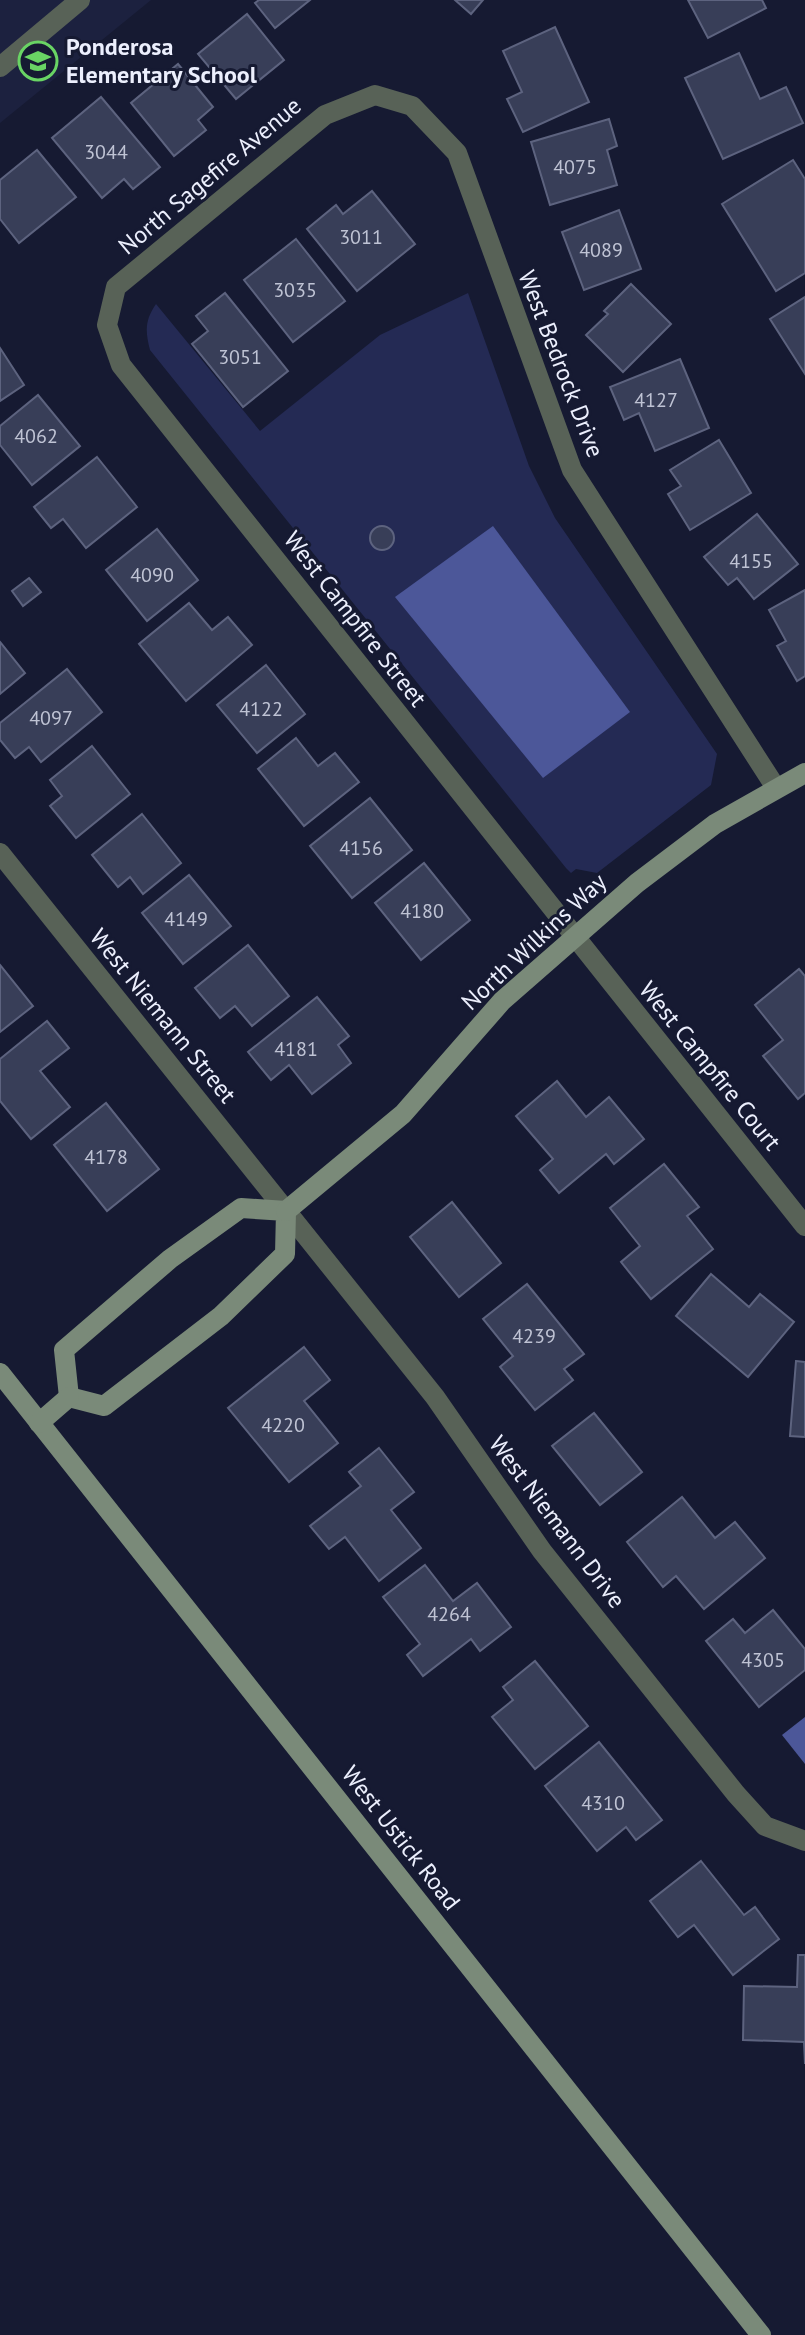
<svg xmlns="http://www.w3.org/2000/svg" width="805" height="2335" font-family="'PT Sans',sans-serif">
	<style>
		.built { fill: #1c213f }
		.green { fill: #242a54 }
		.water { fill: #4c5799 }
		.building { fill: #383e58; stroke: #5d637f; stroke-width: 2 }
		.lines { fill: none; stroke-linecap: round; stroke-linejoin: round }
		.lane { stroke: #586257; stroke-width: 20 }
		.street { stroke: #586257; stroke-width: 20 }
		.secondary { stroke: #7a8a79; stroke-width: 20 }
		.labels { text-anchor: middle; stroke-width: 6; stroke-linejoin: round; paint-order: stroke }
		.number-label { font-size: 20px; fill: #bfc3d4 }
		.poi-label { font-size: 24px; font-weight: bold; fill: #eceffd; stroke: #161a32; text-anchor: start }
		.street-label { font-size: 24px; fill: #eceffd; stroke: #161a32 }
	</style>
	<rect width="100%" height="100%" fill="#161a32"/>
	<polygon class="built" points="0,0 151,0 0,123"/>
	<path class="green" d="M 468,293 L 529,466 L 555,518 L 717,754 L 711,785 L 597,873 L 576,869 L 571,873 L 566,868 L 150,350 C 145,331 145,320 156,304 L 260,431 L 380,335 Z"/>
	<g class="water">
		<polygon points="493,526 630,712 543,778 395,597"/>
		<polygon points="805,1717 805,1764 782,1735"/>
	</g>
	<g class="building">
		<polygon points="259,0 310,0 275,28 255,3"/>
		<polygon points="455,0 483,0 471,14"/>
		<polygon points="688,0 762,0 766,8 708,38"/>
		<polygon points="247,14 284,60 236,99 198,54"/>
		<polygon points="555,27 589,102 523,132 507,99 522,92 503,51"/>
		<polygon points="739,53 760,99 786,87 803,123 723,159 685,78"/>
		<polygon points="178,64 213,107 198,120 206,130 174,156 131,103"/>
		<polygon points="101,97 160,167 133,189 124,179 102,198 52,138"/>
		<polygon points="609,119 617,146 607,150 617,185 550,205 531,142"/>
		<polygon points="37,150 76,197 19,243 0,219 0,180"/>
		<polygon points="793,160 805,179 805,273 776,291 722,204"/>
		<polygon points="372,191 415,244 357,291 307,229 336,205 343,214"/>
		<polygon points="619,210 641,269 584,290 562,232"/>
		<polygon points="296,239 345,301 293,342 244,280"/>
		<polygon points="631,284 671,324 623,372 586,335 608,314 604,311"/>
		<polygon points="225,293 288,371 243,407 192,344 208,331 196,316"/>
		<polygon points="805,297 805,374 770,319"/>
		<polygon points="0,348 24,385 0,401"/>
		<polygon points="680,359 709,428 655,451 639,413 624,420 610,387"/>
		<polygon points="38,395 80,446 32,485 0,445 0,426"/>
		<polygon points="719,440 751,493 690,530 668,494 681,486 670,470"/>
		<polygon points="97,457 137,507 86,548 63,519 51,528 34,507"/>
		<polygon points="757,514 798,564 754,599 737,578 728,585 704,557"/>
		<circle cx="382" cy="538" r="12"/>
		<polygon points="157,529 198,580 147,621 106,570"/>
		<polygon points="29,578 41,592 23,606 12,591"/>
		<polygon points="805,590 805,676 797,681 777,646 786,641 769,610"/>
		<polygon points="189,603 212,630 228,617 252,645 186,701 139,644"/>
		<polygon points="0,642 25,673 0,694"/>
		<polygon points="266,665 305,714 257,753 217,705"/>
		<polygon points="67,669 102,712 41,762 29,747 15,758 0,740 0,723"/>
		<polygon points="296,738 318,766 335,753 359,782 304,826 258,769"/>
		<polygon points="92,746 130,794 76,838 50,806 62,796 50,780"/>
		<polygon points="370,798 412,850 352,898 310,846"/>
		<polygon points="142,814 181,863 143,894 130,877 118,887 92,855"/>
		<polygon points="424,863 470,920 421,960 375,903"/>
		<polygon points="189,875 231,926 183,964 142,913"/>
		<polygon points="248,945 289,996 252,1026 235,1006 220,1018 195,988"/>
		<polygon points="0,965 33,1006 0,1032"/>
		<polygon points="799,969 805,976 805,1093 798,1099 763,1056 783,1040 755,1005"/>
		<polygon points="317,997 349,1036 338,1045 351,1063 312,1094 289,1065 271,1080 248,1052"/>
		<polygon points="47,1021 69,1048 40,1071 70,1107 31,1139 0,1101 0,1059"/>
		<polygon points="557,1081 586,1117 609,1097 644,1139 614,1164 606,1154 559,1193 540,1170 553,1159 516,1116"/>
		<polygon points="106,1103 159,1169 107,1211 54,1145"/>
		<polygon points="664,1164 699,1207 687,1216 713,1249 651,1299 621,1262 640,1246 610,1208"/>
		<polygon points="452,1202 501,1263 459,1297 410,1237"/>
		<polygon points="711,1274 749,1307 760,1294 794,1322 748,1377 676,1316"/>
		<polygon points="527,1284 584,1354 564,1369 573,1380 535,1410 500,1367 513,1356 483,1319"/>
		<polygon points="304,1347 330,1380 304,1401 338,1443 289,1482 228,1408"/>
		<polygon points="796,1361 805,1362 805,1437 790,1436"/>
		<polygon points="594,1413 642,1472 600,1505 552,1446"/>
		<polygon points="379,1448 414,1492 391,1510 421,1548 379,1581 345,1537 329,1549 310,1526 361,1486 349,1472"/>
		<polygon points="682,1497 715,1538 735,1522 765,1558 704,1609 676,1576 663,1587 627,1542"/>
		<polygon points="425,1565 453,1601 477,1583 511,1627 480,1651 471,1639 423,1676 407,1655 420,1644 383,1597"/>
		<polygon points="773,1610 805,1649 805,1670 759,1707 706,1641 733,1619 745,1633"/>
		<polygon points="535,1661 588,1726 535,1769 492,1717 513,1700 503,1687"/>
		<polygon points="599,1742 662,1820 636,1840 626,1827 597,1851 545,1786"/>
		<polygon points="701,1861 744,1915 755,1907 779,1939 733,1975 694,1925 678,1937 650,1901"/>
		<polygon points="798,1955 805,1955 805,2064 804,2042 743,2040 744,1986 797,1987"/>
	</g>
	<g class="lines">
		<polyline class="lane" points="0,67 80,0"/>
		<g class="street">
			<polyline points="776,788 572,470 457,153 412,106 375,95 325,115 116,287 107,325 121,365 805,1226"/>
			<polyline points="0,853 435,1397 542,1551 736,1794 765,1826 805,1841"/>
		</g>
		<g class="secondary">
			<polygon points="241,1208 286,1211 285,1254 221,1316 104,1406 69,1397 64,1350 170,1259"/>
			<polyline points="286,1211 403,1114 502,1001 637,883 715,824 805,773"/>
			<polyline points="0,1373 761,2335"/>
			<polyline points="39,1423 69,1397"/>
		</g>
	</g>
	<defs>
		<symbol id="school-ring" viewBox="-11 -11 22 22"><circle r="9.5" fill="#161a32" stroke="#69d464" stroke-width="1.5"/><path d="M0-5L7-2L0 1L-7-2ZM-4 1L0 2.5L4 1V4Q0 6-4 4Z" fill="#69d464"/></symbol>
	</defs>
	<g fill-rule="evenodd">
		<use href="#school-ring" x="16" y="39" width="44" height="44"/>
	</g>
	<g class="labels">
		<g class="number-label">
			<text x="106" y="159">3044</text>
			<text x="575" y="174">4075</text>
			<text x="361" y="244">3011</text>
			<text x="601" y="257">4089</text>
			<text x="295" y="297">3035</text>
			<text x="240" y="364">3051</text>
			<text x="656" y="407">4127</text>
			<text x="36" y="443">4062</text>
			<text x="751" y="568">4155</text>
			<text x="152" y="582">4090</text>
			<text x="261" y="716">4122</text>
			<text x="51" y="725">4097</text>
			<text x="361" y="855">4156</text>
			<text x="422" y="918">4180</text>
			<text x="186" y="926">4149</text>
			<text x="296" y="1056">4181</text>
			<text x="106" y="1164">4178</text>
			<text x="534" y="1343">4239</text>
			<text x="283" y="1432">4220</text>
			<text x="449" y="1621">4264</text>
			<text x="763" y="1667">4305</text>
			<text x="603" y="1810">4310</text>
		</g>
		<g class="poi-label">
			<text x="66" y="55">Ponderosa<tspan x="66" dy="28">Elementary School</tspan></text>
		</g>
		<g class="street-label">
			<text transform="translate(210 176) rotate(-40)" y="8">North Sagefire Avenue</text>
			<text transform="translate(561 364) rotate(69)" y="8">West Bedrock Drive</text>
			<text transform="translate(355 619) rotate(52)" y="8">West Campfire Street</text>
			<text transform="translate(534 942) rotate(-43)" y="8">North Wilkins Way</text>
			<text transform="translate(163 1016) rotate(51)" y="8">West Niemann Street</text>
			<text transform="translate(710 1066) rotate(51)" y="8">West Campfire Court</text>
			<text transform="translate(557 1522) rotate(53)" y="8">West Niemann Drive</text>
			<text transform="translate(401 1838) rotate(52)" y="8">West Ustick Road</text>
		</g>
	</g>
</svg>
